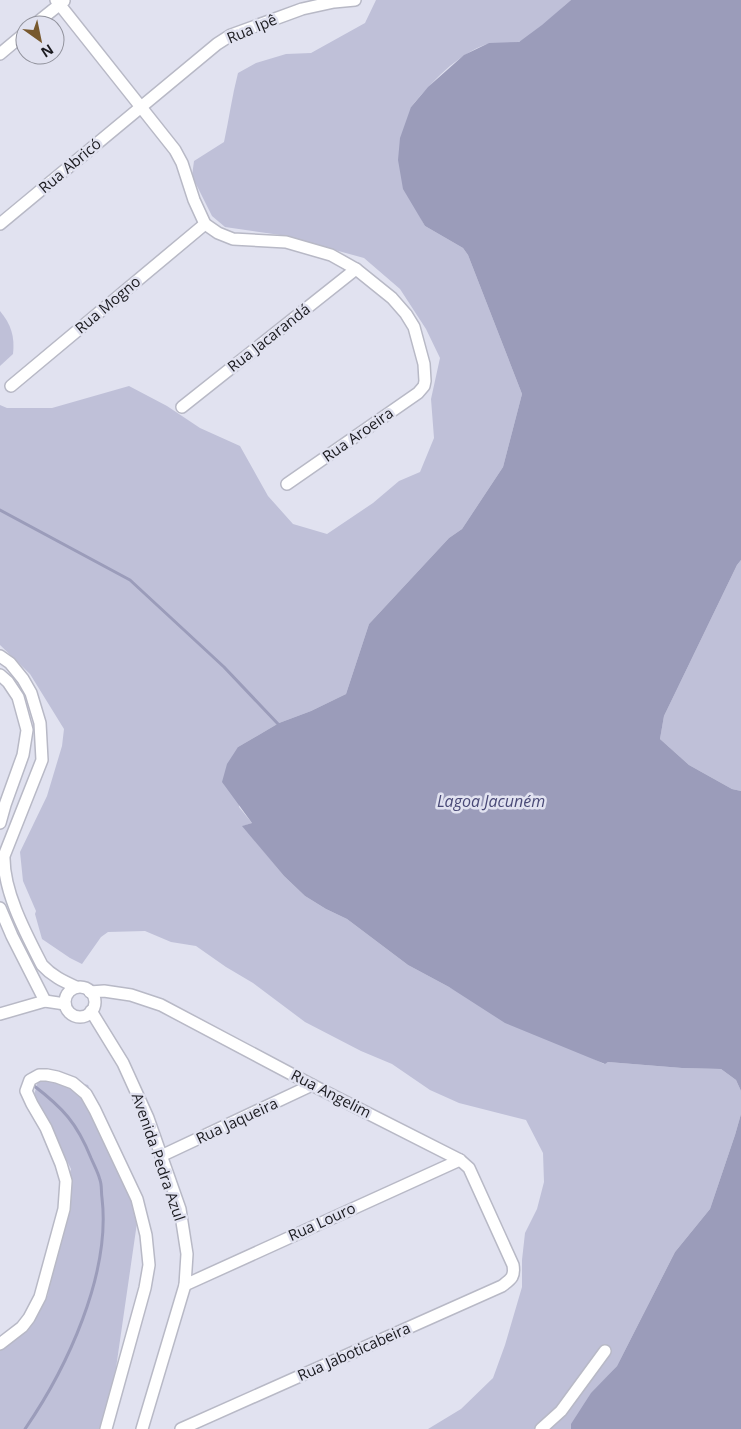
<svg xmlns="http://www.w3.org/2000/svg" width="741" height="1429" font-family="'Open Sans',sans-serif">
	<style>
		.green { fill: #bfc0d8 }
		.water { fill: #9b9cba }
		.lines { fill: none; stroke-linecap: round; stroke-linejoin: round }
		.stream { stroke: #9b9cba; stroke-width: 3 }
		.minor-casing { stroke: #b8b9c6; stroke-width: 14 }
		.minor { stroke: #fff; stroke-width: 11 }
		.labels { text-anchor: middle; stroke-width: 5; stroke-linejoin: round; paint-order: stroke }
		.street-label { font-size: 15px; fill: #1a1a1f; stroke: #e1e2f0 }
		.water-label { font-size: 16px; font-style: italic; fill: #4a4a77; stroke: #e1e2f0 }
	</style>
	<rect width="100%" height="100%" fill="#e1e2f0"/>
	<g class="green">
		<path d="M 376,0 L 571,0 C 555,14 539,30 521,41 C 511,46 497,41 487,44 C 456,55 432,82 411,107 L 417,211 L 425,226 L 463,248 L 468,255 L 522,394 L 503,467 L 462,529 L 449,538 L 369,624 L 346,694 L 311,711 L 279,723 L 238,747 L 239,807 L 252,823 L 243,826 L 284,876 L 305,896 L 326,909 L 347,919 L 408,965 L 449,987 L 604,1064 L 608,1062 L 682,1068 L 721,1069 L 736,1080 L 741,1091 L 741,1114 L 735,1135 L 710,1209 L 675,1252 L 617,1366 L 591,1394 L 571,1429 L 428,1429 L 461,1409 L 493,1378 L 505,1345 L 522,1287 L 522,1260 L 525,1233 L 537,1209 L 544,1182 L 543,1153 L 526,1120 L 459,1103 L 430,1090 L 392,1064 L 361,1051 L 305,1022 L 253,983 L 226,967 L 196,946 L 171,942 L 145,931 L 108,932 L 101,937 L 82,964 L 70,958 L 42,939 L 35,914 L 36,911 L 23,881 L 20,852 L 47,796 L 62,746 L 64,729 L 30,674 L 0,645 L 0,405 L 7,408 L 52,408 L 129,386 L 167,406 L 200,428 L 240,446 L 268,496 L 293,524 L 327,534 L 373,503 L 399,481 L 420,472 L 434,438 L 431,399 L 440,358 L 426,329 L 400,289 L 364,258 L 280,235 L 225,227 L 212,216 L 192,176 L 194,161 L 224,142 C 229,119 232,96 238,73 L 256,63 L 286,54 L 311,53 L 365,23 Z"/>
		<path d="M 0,311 C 11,324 15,337 13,354 L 0,366 Z"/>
		<polygon points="741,560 741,791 732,789 689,765 660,739 664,716 737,565"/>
		<polygon points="58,1077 88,1085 140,1202 116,1368 101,1429 0,1429 0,1341 6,1337 48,1295 53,1232 71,1169 34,1095 39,1078"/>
	</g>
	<g class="water">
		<polygon points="571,0 741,0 741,560 737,565 664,716 660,739 689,765 732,789 741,791 741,1091 736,1080 721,1069 682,1068 608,1062 605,1064 505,1023 449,987 408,965 347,919 326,909 305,896 284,876 242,826 252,823 222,782 227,764 238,747 279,723 311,711 346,694 369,624 449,538 462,529 503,467 522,394 468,255 463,248 425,226 403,189 398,160 400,138 411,107 428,87 464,55 489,43 519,42 542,25"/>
		<polygon points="741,1114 741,1429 571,1429 571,1424 591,1393 617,1366 675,1252 710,1209 735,1135"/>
	</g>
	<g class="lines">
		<g class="stream">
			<polyline points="0,510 130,580 224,667 279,725"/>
			<path d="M 25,1429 C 67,1368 111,1274 102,1198 C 101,1192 102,1185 100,1180 C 98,1172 94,1165 91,1158 C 77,1123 63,1108 33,1085"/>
		</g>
		<defs>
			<g id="minor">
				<polyline points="56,0 175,150 182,163 194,200 205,224 218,233 233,239 286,242 331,255 356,269 392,298 406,314 414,327 424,364 425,381 424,386 418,393 287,484"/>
				<polyline points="34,25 64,1"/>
				<polyline points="0,54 25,33"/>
				<polyline points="0,224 217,44 231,35 302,9 334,2 355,0"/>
				<polyline points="11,386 205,224"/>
				<polyline points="182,407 356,269"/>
				<path d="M 0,656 L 10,663 L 23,679 L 31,693 L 40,723 L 42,760 L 4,856 C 3,891 26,934 42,965 C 52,976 63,981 76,987"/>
				<polyline points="0,675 8,682 18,697 27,730 23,755 5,805 0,823"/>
				<polyline points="0,908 12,936 45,1001"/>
				<circle cx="80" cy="1002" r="15"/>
				<path d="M 90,992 L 104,991 L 131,995 L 161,1005 L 312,1085 L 460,1160 L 469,1168 L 513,1265 C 515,1277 511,1279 502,1286 L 181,1429"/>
				<polyline points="91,1011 123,1063 148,1118 180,1209 187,1254 185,1285 142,1429"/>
				<polyline points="0,1014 45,1001 65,1004"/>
				<polyline points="161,1156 312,1085"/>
				<polyline points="185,1285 460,1160"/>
				<polyline points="0,1344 22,1327 29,1318 40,1297 64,1209 66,1181 61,1164 46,1128 32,1104 26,1091 30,1080 39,1075 47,1075 57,1077 73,1083 86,1094 95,1110 137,1199 146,1235 149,1265 145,1288 106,1429"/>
				<polyline points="541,1429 561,1411 605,1351"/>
			</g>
		</defs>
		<use href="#minor" class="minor-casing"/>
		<use href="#minor" class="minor"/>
	</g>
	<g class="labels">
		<g class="street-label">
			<text transform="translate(252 29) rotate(-23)" y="5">Rua Ipê</text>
			<text transform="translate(70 166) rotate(-40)" y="5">Rua Abricó</text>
			<text transform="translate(108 305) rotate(-40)" y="5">Rua Mogno</text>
			<text transform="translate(269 338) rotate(-38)" y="5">Rua Jacarandá</text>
			<text transform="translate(358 435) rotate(-35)" y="5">Rua Aroeira</text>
			<text transform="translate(331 1094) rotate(27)" y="5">Rua Angelim</text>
			<text transform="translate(237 1121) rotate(-25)" y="5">Rua Jaqueira</text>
			<text transform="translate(158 1157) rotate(71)" y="5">Avenida Pedra Azul</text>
			<text transform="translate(322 1222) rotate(-24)" y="5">Rua Louro</text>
			<text transform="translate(354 1352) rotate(-24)" y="5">Rua Jaboticabeira</text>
		</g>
		<g class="water-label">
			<text x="491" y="807">Lagoa Jacuném</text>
		</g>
	</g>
	<g transform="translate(40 40) rotate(147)"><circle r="24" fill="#e1e2f0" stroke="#91929c"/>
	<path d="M0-4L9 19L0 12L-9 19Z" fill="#78592e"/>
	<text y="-8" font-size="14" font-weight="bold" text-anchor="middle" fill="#1a1a1f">N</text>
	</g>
</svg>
